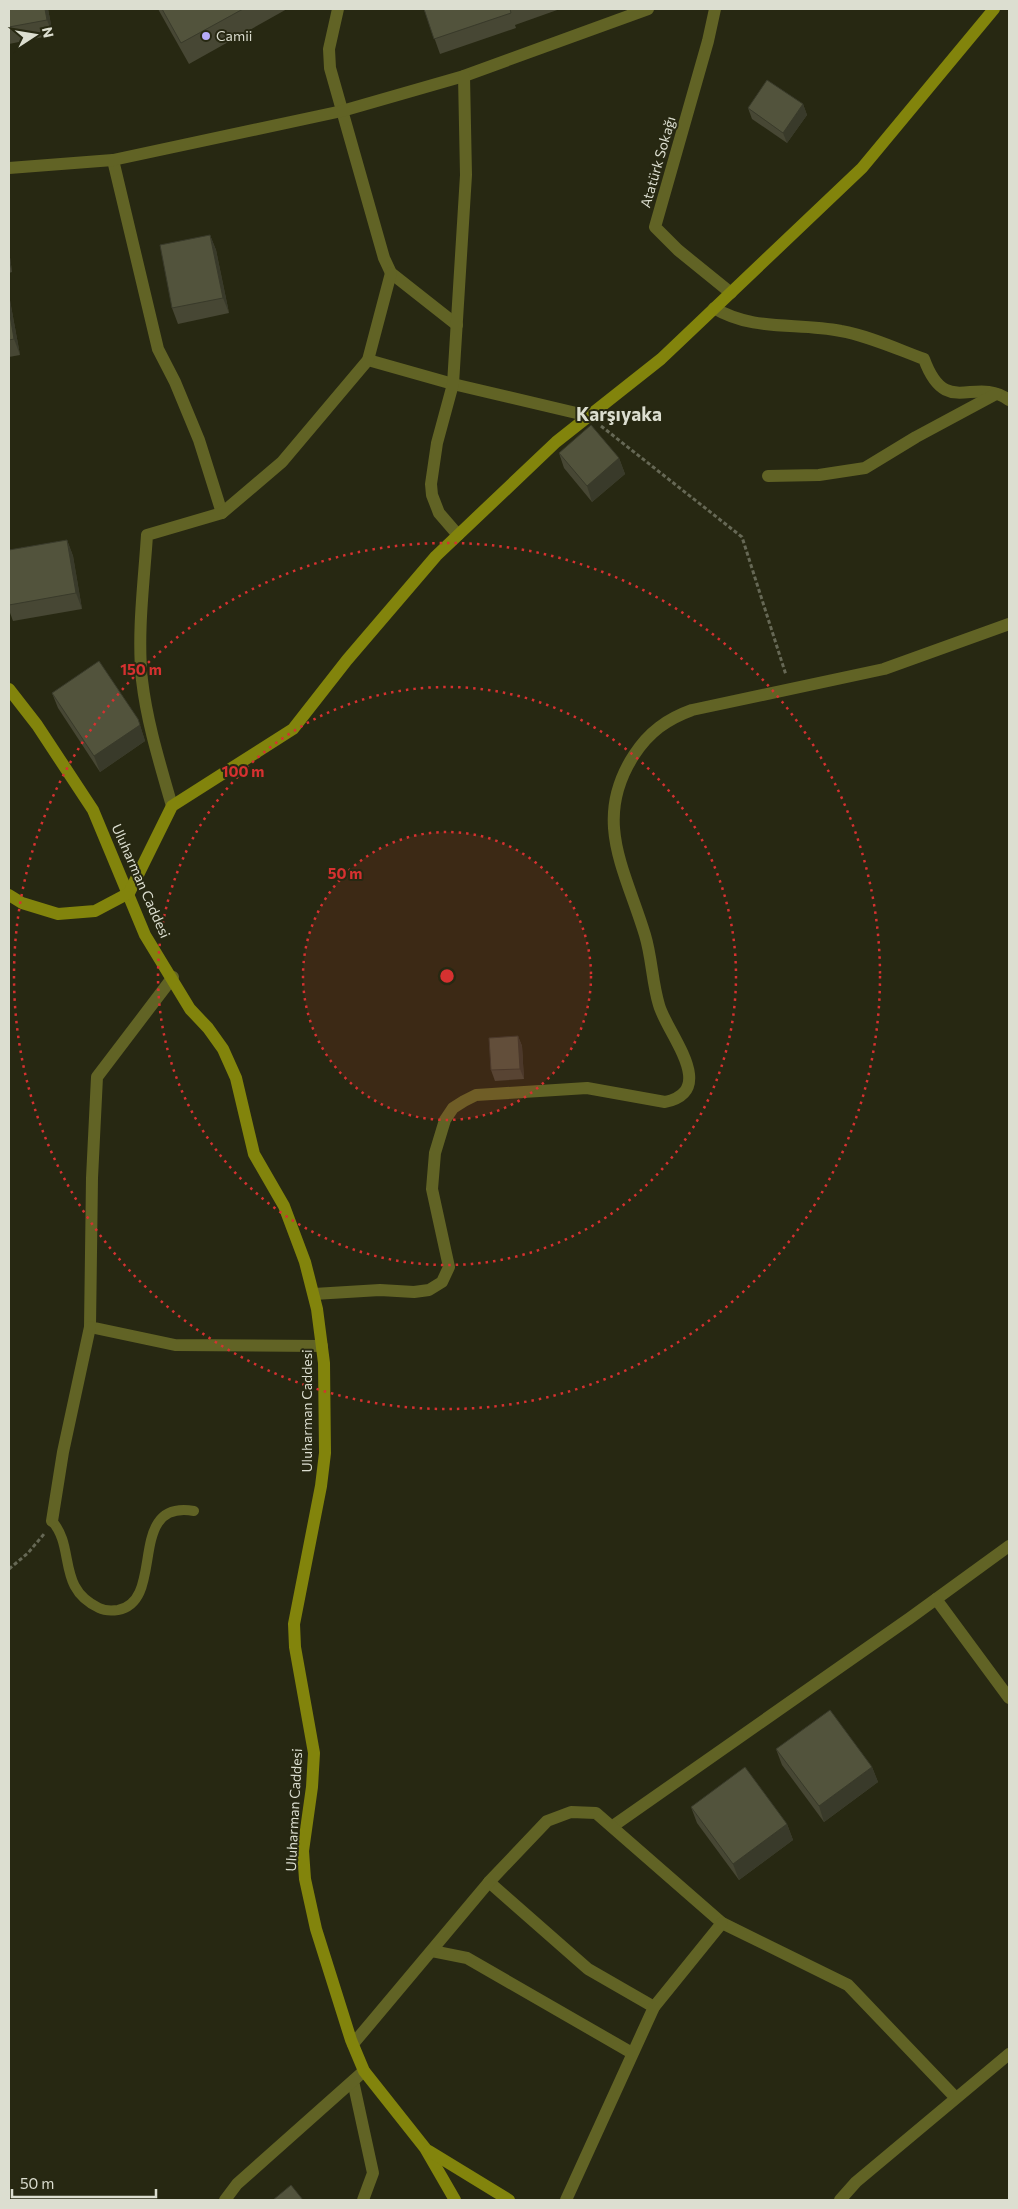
<svg xmlns="http://www.w3.org/2000/svg" width="1018" height="2209" font-family="Commissioner,sans-serif">
	<style>
		.lines { fill: none; stroke-linecap: round; stroke-linejoin: round }
		.path { stroke: #666855; stroke-width: 3; stroke-dasharray: 4 2.5; stroke-linecap: butt }
		.lane { stroke: #616325; stroke-width: 10 }
		.street { stroke: #616325; stroke-width: 12 }
		.secondary { stroke: #82840c; stroke-width: 12 }
		.wall { fill: #474734 }
		.shaded-wall { fill: #393a2a }
		.building { fill: #52533c; stroke: #393a2a }
		.ring { fill: none; stroke: #d63130; stroke-width: 2.5; stroke-dasharray: 2.5 5 }
		.poi-dot { fill: #b7abf8; stroke: #272812; stroke-width: 2 }
		.labels { text-anchor: middle; stroke-width: 4; stroke-linejoin: round; paint-order: stroke }
		.poi-label { font-size: 14px; fill: #dcded0; stroke: #272812; text-anchor: start }
		.street-label { font-size: 14px; fill: #dcded0; stroke: #272812 }
		.district-label { font-size: 19px; font-weight: bold; fill: #dcded0; stroke: #272812 }
		.centre { fill: #d63130; stroke: #272812; stroke-width: 2.5 }
		.ring-label { font-size: 15px; text-anchor: middle; font-weight: bold; fill: #d63130; stroke: #272812; stroke-width: 4; stroke-linejoin: round; paint-order: stroke }
	</style>
	<rect width="100%" height="100%" fill="#272812"/>
	<g class="lines">
		<g class="path">
			<polyline points="601,426 742,537 786,675"/>
			<polyline points="9,1569 28,1553 44,1534"/>
		</g>
		<path class="lane" d="M 52,1521 C 76,1548 56,1588 99,1608 C 105,1611 111,1611 118,1610 C 167,1601 125,1499 194,1511"/>
		<g class="street">
			<polyline points="338,9 329,49 330,68 384,258 391,273 457,325"/>
			<polyline points="715,9 708,41 655,227 678,250 731,293"/>
			<polyline points="113,160 158,349 175,382 199,440 222,513"/>
			<polyline points="9,168 113,160 342,111 464,76 648,9"/>
			<path d="M 714,308 C 754,332 797,322 841,331 C 869,336 897,349 924,359 C 946,419 974,375 1009,400"/>
			<polyline points="368,360 453,384 589,416"/>
			<polyline points="768,476 819,475 865,468 916,437 996,394"/>
			<polyline points="458,535 439,513 432,495 431,484 437,443 453,384 466,175 464,76"/>
			<path d="M 172,806 C 160,764 147,723 142,680 C 137,633 144,582 147,535 L 222,513 L 282,462 L 368,360 L 391,273"/>
			<polyline points="173,977 97,1077 92,1178 90,1327 175,1345 322,1346"/>
			<path d="M 314,1294 L 380,1290 L 414,1292 L 429,1290 L 442,1282 L 449,1267 L 432,1189 L 435,1153 L 445,1120 L 453,1108 L 464,1101 L 476,1095 L 492,1094 L 587,1088 L 665,1102 C 719,1090 667,1034 659,1005 C 652,982 652,958 645,935 C 625,869 592,820 634,755 C 649,732 667,719 692,710 L 884,669 L 1009,624"/>
			<polyline points="52,1521 63,1452 90,1327"/>
			<polyline points="936,1599 1009,1698"/>
			<polyline points="613,1826 910,1618 1009,1546"/>
			<polyline points="489,1882 588,1969 654,2007"/>
			<polyline points="432,1951 467,1958 632,2053"/>
			<polyline points="353,2044 489,1882 547,1821 571,1812 596,1813 722,1923 848,1985 955,2097"/>
			<polyline points="353,2081 373,2173 363,2200"/>
			<polyline points="225,2200 237,2184 364,2071"/>
			<polyline points="566,2200 654,2007 722,1923"/>
			<polyline points="840,2200 856,2182 1009,2054"/>
		</g>
		<g class="secondary">
			<polyline points="9,689 37,725 93,810 145,935 190,1009 208,1028 223,1049 236,1078 254,1154 284,1206 305,1262 317,1309 324,1363 325,1453 321,1486 294,1624 295,1647 314,1753 312,1787 303,1851 305,1879 316,1929 351,2040 364,2071 425,2148 455,2200"/>
			<polyline points="9,895 22,903 58,914 95,911 129,893 172,806 293,729 347,660 436,556 556,442 661,359 862,168 994,9"/>
			<polyline points="429,2151 509,2200"/>
		</g>
	</g>
	<g class="wall">
		<polygon points="9,9 48,9 53,35 9,44"/>
		<polygon points="158,9 287,9 189,64"/>
		<polygon points="424,9 560,9 515,25 516,28 440,54"/>
		<polygon points="803,104 807,115 787,143 752,119 748,108"/>
		<polygon points="210,235 216,250 229,313 178,324 172,308"/>
		<polygon points="9,250 12,272 9,273"/>
		<polygon points="9,295 20,355 9,357"/>
		<polygon points="559,453 619,458 625,474 592,502 564,468"/>
		<polygon points="67,540 73,556 82,609 13,621 9,610 9,550"/>
		<polygon points="52,693 138,719 145,741 100,772 58,708"/>
		<polygon points="518,1036 522,1046 524,1079 495,1081 491,1070"/>
		<polygon points="776,1749 872,1767 878,1782 824,1822 782,1765"/>
		<polygon points="691,1807 787,1824 793,1840 739,1880 697,1823"/>
	</g>
	<g class="shaded-wall">
		<polygon points="45,9 48,9 53,35 47,20"/>
		<polygon points="803,104 807,115 787,143 783,133"/>
		<polygon points="210,235 216,250 229,313 223,298"/>
		<polygon points="9,250 12,272 9,262"/>
		<polygon points="9,295 20,355 14,339 9,309"/>
		<polygon points="619,458 625,474 592,502 587,486"/>
		<polygon points="67,540 73,556 82,609 76,593"/>
		<polygon points="138,719 145,741 100,772 94,756"/>
		<polygon points="518,1036 522,1046 524,1079 520,1069"/>
		<polygon points="872,1767 878,1782 824,1822 819,1806"/>
		<polygon points="787,1824 793,1840 739,1880 733,1864"/>
	</g>
	<g class="building">
		<polygon points="9,9 45,9 47,20 9,27"/>
		<polygon points="162,9 243,9 181,43"/>
		<polygon points="424,9 510,9 511,13 434,39"/>
		<polygon points="767,80 803,104 783,133 748,108"/>
		<polygon points="210,235 223,298 172,308 160,245"/>
		<polygon points="9,309 14,339 9,340"/>
		<polygon points="591,425 619,458 587,486 559,453"/>
		<polygon points="67,540 76,593 9,605 9,550"/>
		<polygon points="99,661 138,719 140,725 94,756 52,693"/>
		<polygon points="518,1036 520,1069 491,1070 489,1038"/>
		<polygon points="830,1710 872,1767 819,1806 776,1749"/>
		<polygon points="745,1767 787,1824 733,1864 691,1807"/>
		<polygon points="291,2185 303,2200 273,2200"/>
	</g>
	<circle cx="447" cy="976" r="144" fill="#d63130" fill-opacity=".12"/>
	<g class="ring">
		<circle cx="447" cy="976" r="144"/>
		<circle cx="447" cy="976" r="289"/>
		<circle cx="447" cy="976" r="433"/>
	</g>
	<circle class="poi-dot" cx="206" cy="36" r="5"/>
	<g class="labels">
		<g class="poi-label">
			<text x="216" y="41">Camii</text>
		</g>
		<g class="street-label">
			<text transform="translate(658 162) rotate(-74)" y="5">Atatürk Sokağı</text>
			<text transform="translate(141 881) rotate(66)" y="5">Uluharman Caddesi</text>
			<text transform="translate(307 1411) rotate(-90)" y="5">Uluharman Caddesi</text>
			<text transform="translate(294 1810) rotate(-87)" y="5">Uluharman Caddesi</text>
		</g>
		<g class="district-label">
			<text x="619" y="421">Karşıyaka</text>
		</g>
	</g>
	<circle cx="447" cy="976" r="8" class="centre"/>
	<g class="ring-label">
		<text x="141" y="675">150 m</text>
		<text x="243" y="777">100 m</text>
		<text x="345" y="879">50 m</text>
	</g>
	<rect width="1018" height="2209" fill="none" stroke="#dcded0" stroke-width="20"/>
	<g transform="translate(35 35) rotate(78)" stroke="#272812" stroke-width="4" paint-order="stroke">
	<path d="M0-4L9 19L0 12L-9 19Z" fill="#dcded0"/>
	<text y="-8" font-size="14" font-weight="bold" text-anchor="middle" fill="#dcded0">N</text>
	</g>
	<path d="M12 2189v8h144v-8" fill="none" stroke="#dcded0" stroke-width="2.5"/>
	<text x="20" y="2189" font-size="15" fill="#dcded0" stroke="#272812" stroke-width="4" paint-order="stroke">50 m</text>
</svg>
